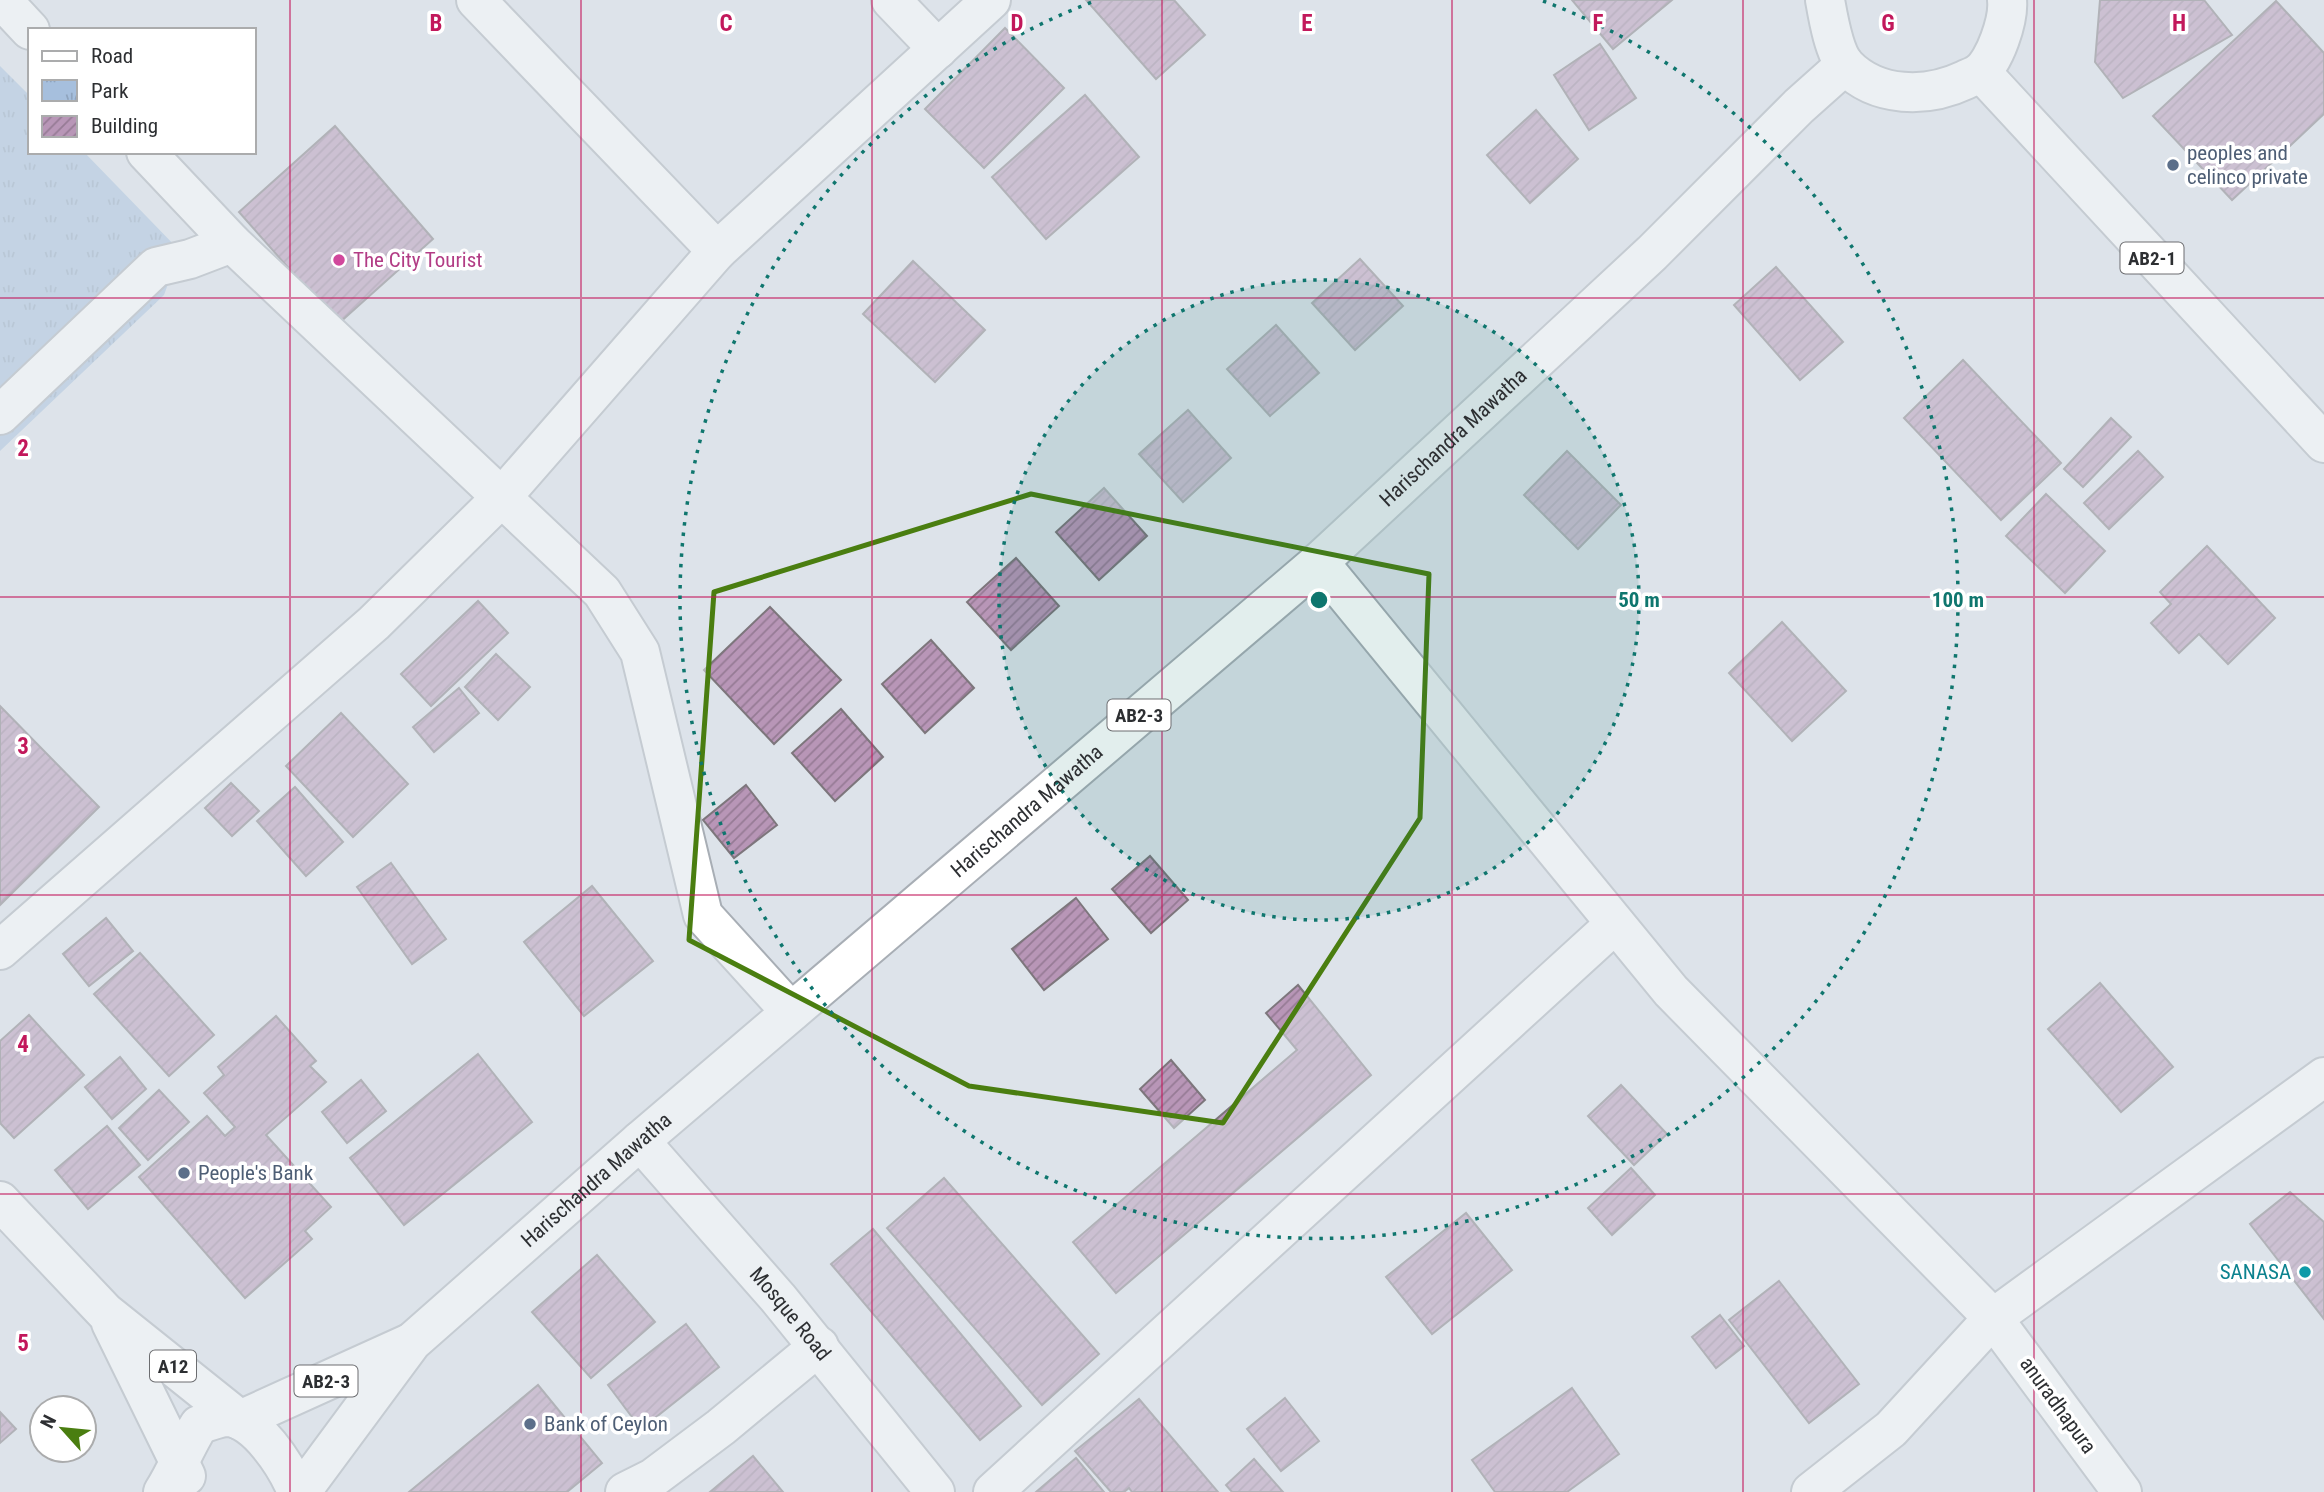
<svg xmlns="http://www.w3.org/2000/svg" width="2324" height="1492" font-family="'Roboto Condensed',sans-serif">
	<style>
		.park { fill: url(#park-tufts) }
		.building { fill: url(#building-hatch); stroke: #7d767c; stroke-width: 2 }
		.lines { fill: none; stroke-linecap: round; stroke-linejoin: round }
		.minor-casing { stroke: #a8aeb5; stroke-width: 42 }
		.primary-casing { stroke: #a8aeb5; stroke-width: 42 }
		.trunk-casing { stroke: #a8aeb5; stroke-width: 42 }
		.minor { stroke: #fff; stroke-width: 38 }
		.primary { stroke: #fff; stroke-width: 38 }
		.trunk { stroke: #fff; stroke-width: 38 }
		.marked { fill: none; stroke: #4a7e10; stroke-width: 5; stroke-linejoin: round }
		.grid { fill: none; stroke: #c2185b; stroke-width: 2; stroke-opacity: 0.55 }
		.ring { fill: none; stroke: #0f766e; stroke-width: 3.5; stroke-dasharray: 3.5 7 }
		.service-dot { fill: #5c6f8a; stroke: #fff; stroke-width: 2.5 }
		.hotel-dot { fill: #d1479c; stroke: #fff; stroke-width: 2.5 }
		.culture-dot { fill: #0f9aa8; stroke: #fff; stroke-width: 2.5 }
		.labels { text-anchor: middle; stroke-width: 7; stroke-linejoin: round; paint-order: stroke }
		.shield { fill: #fff; stroke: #6c6d70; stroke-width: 2 }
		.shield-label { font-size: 19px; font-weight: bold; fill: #2d2f32 }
		.service-label { font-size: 21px; fill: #4e5e75; stroke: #fff; text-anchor: start }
		.hotel-label { font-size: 21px; fill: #b23c85; stroke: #fff; text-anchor: start }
		.street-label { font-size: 21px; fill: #2d2f32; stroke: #fff }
		.culture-label { font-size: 21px; fill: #0d838f; stroke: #fff; text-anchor: end }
		.grid-label { font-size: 23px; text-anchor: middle; font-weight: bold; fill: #c2185b; stroke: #fff; stroke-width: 7; stroke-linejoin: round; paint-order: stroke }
		.centre { fill: #0f766e; stroke: #fff; stroke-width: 3.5 }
		.ring-label { font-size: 21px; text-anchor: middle; font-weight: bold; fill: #0f766e; stroke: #fff; stroke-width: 7; stroke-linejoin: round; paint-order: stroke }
	</style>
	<defs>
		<pattern id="park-tufts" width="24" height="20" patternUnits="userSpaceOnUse" patternTransform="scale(1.75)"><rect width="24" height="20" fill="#a6bfdd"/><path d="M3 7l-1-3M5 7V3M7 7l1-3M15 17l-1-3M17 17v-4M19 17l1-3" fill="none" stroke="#8fa4be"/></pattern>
		<pattern id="building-hatch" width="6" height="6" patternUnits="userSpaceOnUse" patternTransform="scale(1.75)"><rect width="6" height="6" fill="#b896b7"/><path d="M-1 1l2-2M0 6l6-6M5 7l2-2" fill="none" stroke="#967b95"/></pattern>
	</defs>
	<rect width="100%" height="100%" fill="#dde3ea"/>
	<polygon class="park" points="0,66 30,96 30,152 84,152 180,251 164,295 0,451"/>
	<g class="building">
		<polygon points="1086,0 1174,0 1205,35 1156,79"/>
		<polygon points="1572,0 1672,0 1613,49"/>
		<polygon points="2100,0 2204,0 2232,35 2123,98 2095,62"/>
		<polygon points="2276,1 2324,53 2324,114 2232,200 2153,116"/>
		<polygon points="1005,28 1064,88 984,168 925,109"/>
		<polygon points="1600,44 1636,98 1589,130 1554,75"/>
		<polygon points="1085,95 1139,157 1046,239 992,177"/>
		<polygon points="1536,110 1578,159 1530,203 1487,155"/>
		<polygon points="335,126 433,239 338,324 239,212"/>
		<polygon points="1360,259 1403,306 1355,350 1312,303"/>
		<polygon points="913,261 985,330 935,382 863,314"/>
		<polygon points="1776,267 1843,342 1800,380 1734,305"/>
		<polygon points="1276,325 1319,373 1270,416 1227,369"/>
		<polygon points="1963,360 2061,463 2001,520 1904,418"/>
		<polygon points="1188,410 1231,458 1183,502 1139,454"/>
		<polygon points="2111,418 2131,437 2083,487 2064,469"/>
		<polygon points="1567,451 1621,505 1578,549 1524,495"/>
		<polygon points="2138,451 2163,477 2109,529 2084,503"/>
		<polygon points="1104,488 1147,536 1099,580 1056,532"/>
		<polygon points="2046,494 2105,551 2065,593 2006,536"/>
		<polygon points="2207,546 2275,618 2228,664 2199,634 2179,653 2151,623 2171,604 2160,592"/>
		<polygon points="1016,558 1059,606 1011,650 967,602"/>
		<polygon points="478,601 508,633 431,706 401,674"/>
		<polygon points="770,607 841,680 774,744 704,670"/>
		<polygon points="1782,622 1846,691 1792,741 1729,673"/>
		<polygon points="931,640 974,688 925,733 882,684"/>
		<polygon points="496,654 530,687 498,720 465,687"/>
		<polygon points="459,688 479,713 434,752 413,727"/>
		<polygon points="0,706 99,807 0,905"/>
		<polygon points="841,709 883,757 835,801 792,753"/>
		<polygon points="341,713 408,784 353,837 286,766"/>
		<polygon points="231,783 259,811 232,836 205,808"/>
		<polygon points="746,785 777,825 734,858 703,820"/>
		<polygon points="295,787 343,842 306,876 257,821"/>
		<polygon points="1150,856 1188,900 1151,933 1112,889"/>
		<polygon points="391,863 446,939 412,964 357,887"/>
		<polygon points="592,886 653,961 584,1016 524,942"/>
		<polygon points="1076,898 1108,939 1044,990 1012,949"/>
		<polygon points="106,918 133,951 89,986 63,954"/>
		<polygon points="140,953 214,1035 169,1076 94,994"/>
		<polygon points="2100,983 2173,1067 2121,1112 2048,1029"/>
		<polygon points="1298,985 1371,1075 1116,1293 1073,1242 1297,1050 1266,1013"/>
		<polygon points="29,1015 84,1075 14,1138 0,1123 0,1041"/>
		<polygon points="276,1016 316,1061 310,1066 326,1082 266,1135 331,1207 305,1231 312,1239 245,1298 139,1177 207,1116 225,1136 235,1127 204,1093 224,1075 218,1067"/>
		<polygon points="478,1054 532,1122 404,1225 350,1158"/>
		<polygon points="120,1057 146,1089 112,1119 85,1087"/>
		<polygon points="1171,1060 1205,1100 1174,1128 1140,1089"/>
		<polygon points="361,1080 386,1111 347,1143 322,1112"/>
		<polygon points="1621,1085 1667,1134 1634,1165 1588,1116"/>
		<polygon points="159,1090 189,1122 148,1160 119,1128"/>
		<polygon points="107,1126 140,1165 88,1209 55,1170"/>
		<polygon points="1631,1168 1655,1195 1612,1235 1588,1208"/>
		<polygon points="944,1178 1099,1354 1042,1405 887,1228"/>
		<polygon points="2290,1192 2324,1222 2324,1319 2250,1224"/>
		<polygon points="1466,1213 1512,1270 1432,1334 1386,1277"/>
		<polygon points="873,1229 1021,1406 980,1440 831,1264"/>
		<polygon points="597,1255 655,1322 591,1378 532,1312"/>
		<polygon points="1779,1281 1859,1384 1809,1423 1729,1320"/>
		<polygon points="1720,1315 1744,1346 1716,1368 1692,1337"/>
		<polygon points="686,1324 719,1367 641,1429 608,1385"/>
		<polygon points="538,1385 602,1463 567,1492 409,1492"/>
		<polygon points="1572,1388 1619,1454 1567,1492 1495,1492 1472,1460"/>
		<polygon points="1285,1398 1319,1441 1281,1471 1247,1429"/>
		<polygon points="1139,1399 1218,1492 1132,1492 1129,1488 1124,1492 1111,1492 1075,1451"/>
		<polygon points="0,1412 16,1429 0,1443"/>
		<polygon points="753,1456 783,1492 710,1492"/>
		<polygon points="1076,1458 1104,1492 1036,1492"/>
		<polygon points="1254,1459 1283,1492 1232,1492 1226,1485"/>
	</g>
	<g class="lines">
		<defs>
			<g id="minor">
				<polyline points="2,0 30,30"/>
				<polyline points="476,0 717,251"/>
				<polyline points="891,0 938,49"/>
				<polyline points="146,152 232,243 602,592 640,652 703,915 791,1012"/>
				<polyline points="0,415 156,267 190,259 232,243"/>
				<polyline points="1319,562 1671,991 1993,1318 1891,1429 1811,1492"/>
				<polyline points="0,950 374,623 501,498 717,251 991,0"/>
				<path id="s1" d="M 640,1141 L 778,1298 L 935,1492"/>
				<polyline points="625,1492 653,1478 721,1427 819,1346"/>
				<polyline points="993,1492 1615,924"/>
				<polyline points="2122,1492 1993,1318 2324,1077"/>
			</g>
			<g id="primary">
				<path d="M 1825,0 C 1828,17 1834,53 1846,66 C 1877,98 1927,98 1965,80 C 1969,78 1975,76 1979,73 C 1995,62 2009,19 2007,0"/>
				<polyline points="1981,72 2324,443"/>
				<polyline points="240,1420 410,1343"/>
				<path id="s2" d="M 301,1492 L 412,1342 L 640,1141 L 1319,562 L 1652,253 L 1799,106 L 1845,65"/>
			</g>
			<g id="trunk">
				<polyline points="0,1201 105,1312 240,1420"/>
				<polyline points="111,1323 186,1476"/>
				<path d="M 163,1492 C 177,1470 185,1447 199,1425 C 207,1422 218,1418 226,1417 C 256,1417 287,1467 297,1492"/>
			</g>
		</defs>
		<use href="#minor" class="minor-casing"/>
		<use href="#primary" class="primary-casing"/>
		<use href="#trunk" class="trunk-casing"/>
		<use href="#minor" class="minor"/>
		<use href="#primary" class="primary"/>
		<use href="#trunk" class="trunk"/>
	</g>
	<path d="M0 0H2324V1492H0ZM 1031,494 L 1429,574 L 1420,818 L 1223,1123 L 969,1086 L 689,940 L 714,592 Z" fill="#dde3ea" fill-opacity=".55" fill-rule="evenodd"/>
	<path class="marked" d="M 1031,494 L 1429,574 L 1420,818 L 1223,1123 L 969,1086 L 689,940 L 714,592 Z"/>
	<path class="grid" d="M 290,0 L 290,1492M 581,0 L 581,1492M 872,0 L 872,1492M 1162,0 L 1162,1492M 1452,0 L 1452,1492M 1743,0 L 1743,1492M 2034,0 L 2034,1492M 0,298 L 2324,298M 0,597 L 2324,597M 0,895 L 2324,895M 0,1194 L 2324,1194"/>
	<circle cx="1319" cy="600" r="320" fill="#0f766e" fill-opacity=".12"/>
	<g class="ring">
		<circle cx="1319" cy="600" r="320"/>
		<path d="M1543 1A639 639 0 1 1 1095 1"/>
	</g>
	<g class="service-dot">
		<circle cx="2173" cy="165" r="7"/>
		<circle cx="184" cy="1173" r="7"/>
		<circle cx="530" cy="1424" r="7"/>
	</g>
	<circle class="hotel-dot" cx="339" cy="260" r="7"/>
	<circle class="culture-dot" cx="2305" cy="1272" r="7"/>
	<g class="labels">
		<g class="shield">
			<rect x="2120.5" y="242.5" width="63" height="31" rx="5"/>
			<rect x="1107.5" y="699.5" width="63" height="31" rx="5"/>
			<rect x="150" y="1350.5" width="46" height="31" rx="5"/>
			<rect x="294.5" y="1365.5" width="63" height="31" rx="5"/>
		</g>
		<g class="shield-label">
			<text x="2152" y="265">AB2-1</text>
			<text x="1139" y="722">AB2-3</text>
			<text x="173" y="1373">A12</text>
			<text x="326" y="1388">AB2-3</text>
		</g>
		<g class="service-label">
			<text x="2187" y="160">peoples and<tspan x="2187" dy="24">celinco private</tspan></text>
			<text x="198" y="1180">People's Bank</text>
			<text x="544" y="1431">Bank of Ceylon</text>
		</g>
		<g class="hotel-label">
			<text x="353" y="267">The City Tourist</text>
		</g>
		<g class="street-label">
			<text dy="7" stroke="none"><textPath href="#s2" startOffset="1566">Harischandra Mawatha</textPath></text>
			<text dy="7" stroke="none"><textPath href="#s2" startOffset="999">Harischandra Mawatha</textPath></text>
			<text dy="7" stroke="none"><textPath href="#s2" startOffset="432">Harischandra Mawatha</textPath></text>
			<text dy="7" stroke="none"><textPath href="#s1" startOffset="229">Mosque Road</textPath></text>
			<text transform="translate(2058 1405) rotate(54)" y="7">anuradhapura</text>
		</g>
		<g class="culture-label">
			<text x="2291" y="1279">SANASA</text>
		</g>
	</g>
	<g class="grid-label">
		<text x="436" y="31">B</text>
		<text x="726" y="31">C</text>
		<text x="1017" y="31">D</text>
		<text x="1307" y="31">E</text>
		<text x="1598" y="31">F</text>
		<text x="1888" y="31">G</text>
		<text x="2179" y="31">H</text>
		<text x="23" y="456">2</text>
		<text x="23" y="754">3</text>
		<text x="23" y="1052">4</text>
		<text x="23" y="1351">5</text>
	</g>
	<circle cx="1319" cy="600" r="10" class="centre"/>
	<g class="ring-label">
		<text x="1639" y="607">50 m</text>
		<text x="1958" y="607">100 m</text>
	</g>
	<rect x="28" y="28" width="228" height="126" fill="#ffffff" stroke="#abacad" stroke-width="2"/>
	<rect x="42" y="51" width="35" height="10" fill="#ffffff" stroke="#abacad" stroke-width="2"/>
	<text x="91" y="63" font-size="21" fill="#2d2f32">Road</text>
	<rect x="42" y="80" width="35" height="21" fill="url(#park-tufts)" stroke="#abacad" stroke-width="2"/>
	<text x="91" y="98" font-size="21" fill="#2d2f32">Park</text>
	<rect x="42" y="116" width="35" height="21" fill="url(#building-hatch)" stroke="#abacad" stroke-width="2"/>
	<text x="91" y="133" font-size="21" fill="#2d2f32">Building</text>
	<g transform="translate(63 1429) rotate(297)"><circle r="33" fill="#ffffff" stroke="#abacad" stroke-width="2"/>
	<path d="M0-5L12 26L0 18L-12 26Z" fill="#4a7e10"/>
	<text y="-10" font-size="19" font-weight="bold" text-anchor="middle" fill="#2d2f32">N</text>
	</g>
</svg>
